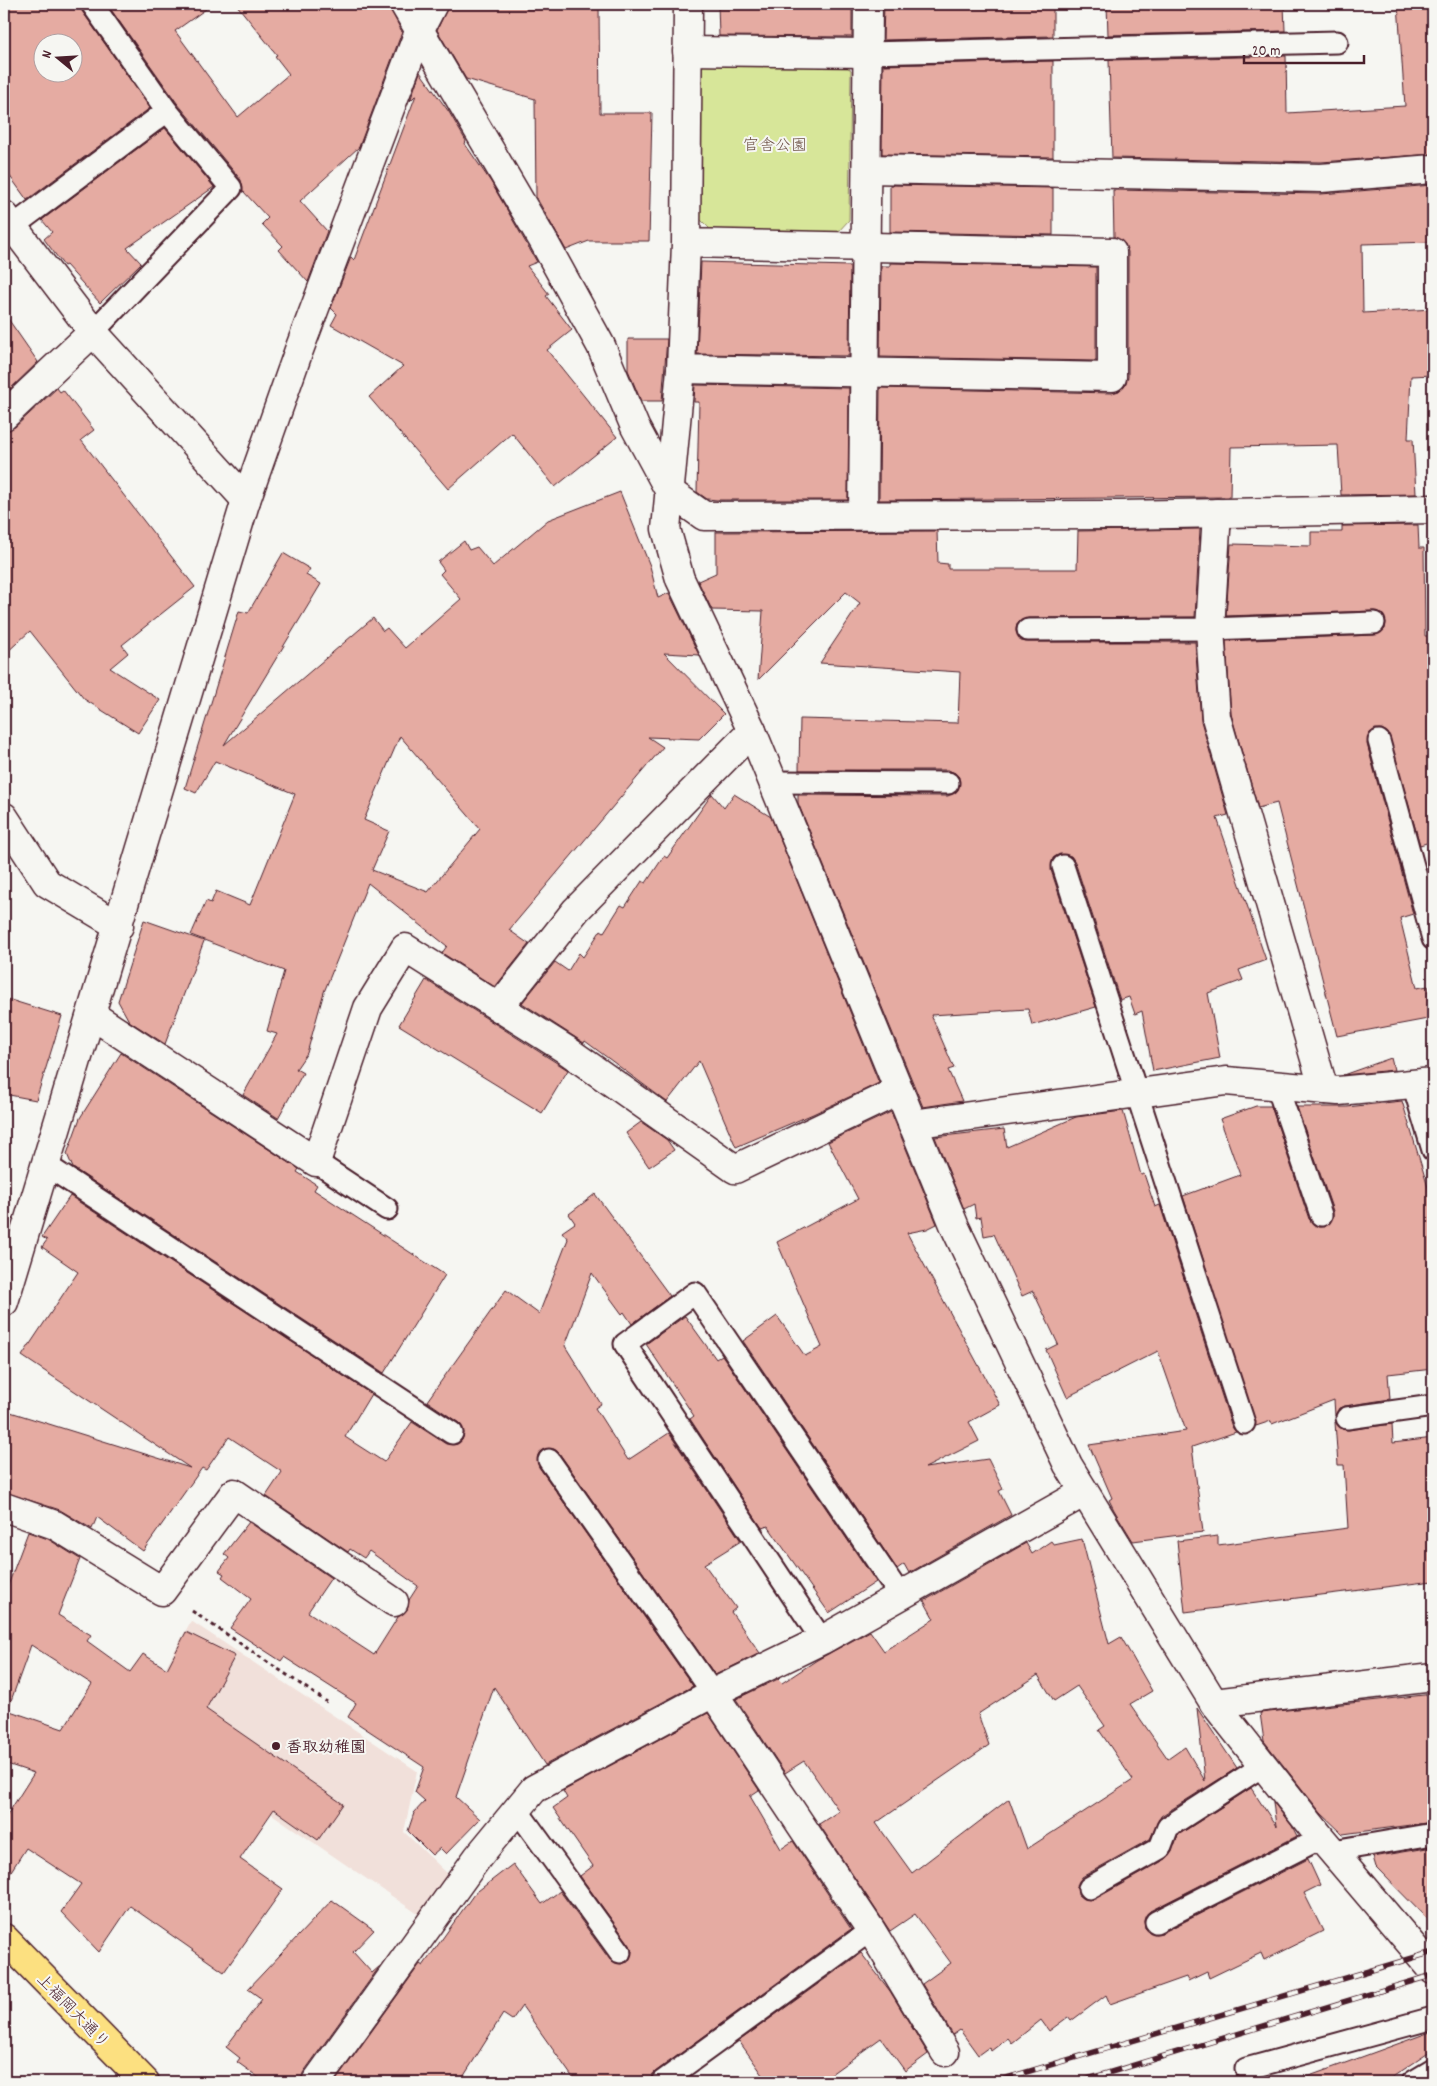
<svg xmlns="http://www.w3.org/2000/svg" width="1437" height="2086" font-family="Dekko,'Klee One',sans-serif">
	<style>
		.built { fill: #f1e0da }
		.green { fill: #d7e699; stroke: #908262 }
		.building { fill: #e5aba2; stroke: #4a1f2b; fill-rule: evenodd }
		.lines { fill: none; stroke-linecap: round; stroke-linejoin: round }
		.service-casing { stroke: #4a1f2b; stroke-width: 25 }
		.minor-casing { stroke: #4a1f2b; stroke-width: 31 }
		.tertiary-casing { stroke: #4a1f2b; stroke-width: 31 }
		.primary-casing { stroke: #4a1f2b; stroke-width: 31 }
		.path { stroke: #4a1f2b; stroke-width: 3; stroke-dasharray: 4 4; stroke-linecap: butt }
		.service { stroke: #f6f6f2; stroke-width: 21 }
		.minor { stroke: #f6f6f2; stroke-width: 28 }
		.tertiary { stroke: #f6f6f2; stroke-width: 28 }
		.primary { stroke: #fce080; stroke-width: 28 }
		.rail-casing { stroke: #4a1f2b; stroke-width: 5.5 }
		.rail { stroke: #f6f6f2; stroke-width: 4; stroke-dasharray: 11; stroke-linecap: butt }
		.poi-dot { fill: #4a1f2b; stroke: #f6f6f2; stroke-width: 2 }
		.labels { text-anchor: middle; stroke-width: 4; stroke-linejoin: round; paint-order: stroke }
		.park-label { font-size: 16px; fill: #6d5146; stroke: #f6f6f2 }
		.poi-label { font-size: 16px; font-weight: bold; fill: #4a1f2b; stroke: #f6f6f2; text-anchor: start }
		.street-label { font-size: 16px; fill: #4a1f2b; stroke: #f6f6f2 }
	</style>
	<rect width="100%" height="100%" fill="#f6f6f2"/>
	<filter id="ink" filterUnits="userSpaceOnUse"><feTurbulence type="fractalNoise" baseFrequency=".02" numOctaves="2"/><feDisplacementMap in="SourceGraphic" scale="10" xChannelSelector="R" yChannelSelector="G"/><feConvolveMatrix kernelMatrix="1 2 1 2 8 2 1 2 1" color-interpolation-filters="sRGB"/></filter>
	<g filter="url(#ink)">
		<polygon class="built" points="191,1621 417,1771 404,1832 450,1876 418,1914 136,1721"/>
		<polygon class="green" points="842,63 851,70 849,220 838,232 711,230 699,218 701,64"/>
		<g class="building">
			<path d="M 4,4 L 80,4 L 82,11 L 150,108 L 27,200 L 4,168 ZM 42,42 L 72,42 L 72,72 L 42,72 Z"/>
			<polygon points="107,4 213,4 175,31 238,117 289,74 275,56 277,55 236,4 388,4 402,32 359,147 300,201 327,231 308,282 279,250 283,246 262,224 268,218 243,191 241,180 177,103"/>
			<polygon points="449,4 527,4 526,9 599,8 600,113 652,113 649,241 589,241 566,250 536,197 535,99 466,79 437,30"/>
			<polygon points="718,4 852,4 852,37 719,36"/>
			<polygon points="884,4 1053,4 1053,36 883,40"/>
			<polygon points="1107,4 1284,4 1285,31 1108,35"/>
			<polygon points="1398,4 1433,4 1433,154 1321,162 1112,158 1109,60 1286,56 1287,113 1405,106"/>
			<polygon points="1053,61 1053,157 882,154 883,65"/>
			<polygon points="420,72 449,112 466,141 465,144 491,182 537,262 527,266 549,294 546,296 572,330 547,350 617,437 555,487 512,433 448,489 369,397 403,366 331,325 337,314 331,308 351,257 354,260 416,95 410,101"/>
			<polygon points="165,128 214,187 127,248 141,263 100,303 66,265 64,266 44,239 52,232 42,220"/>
			<polygon points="890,185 1053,188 1053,235 890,232"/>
			<polygon points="1433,185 1433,242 1362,244 1363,313 1433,309 1433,375 1411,376 1408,439 1413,439 1416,494 1341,495 1338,445 1231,447 1230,497 879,500 880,388 1112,393 1119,391 1125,385 1128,377 1128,252 1125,244 1114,237 1113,190 1321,194"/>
			<polygon points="701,262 850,266 849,356 697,354"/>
			<polygon points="890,263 1096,267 1096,361 880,357 881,266 890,266"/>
			<polygon points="4,313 38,362 4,395"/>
			<polygon points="628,339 667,339 662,401 641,401 628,370"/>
			<polygon points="695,385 849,388 848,500 717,500 707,499 697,492 699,402 694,402"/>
			<polygon points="57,388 60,392 63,390 94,430 81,440 195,587 122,645 128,653 110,668 160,700 138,733 84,699 30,631 4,655 4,431 15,427"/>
			<path d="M 620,492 L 650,566 L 658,598 L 669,593 L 699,655 L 664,653 L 724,714 L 699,739 L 648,737 L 663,747 L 509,930 L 529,944 L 495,987 L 442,953 L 447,946 L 368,883 L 324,992 L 307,1053 L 296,1069 L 303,1073 L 278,1118 L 243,1095 L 277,1034 L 267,1031 L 284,971 L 191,935 L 206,901 L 211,903 L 216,891 L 250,905 L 295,794 L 215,761 L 196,793 L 185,788 L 239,611 L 248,613 L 283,553 L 310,569 L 306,575 L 321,584 L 224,745 L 373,618 L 383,631 L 387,628 L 405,648 L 461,599 L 440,574 L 444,570 L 438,562 L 464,541 L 469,550 L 477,547 L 493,566 L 548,520 ZM 400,736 L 480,829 L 428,892 L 372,870 L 389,831 L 364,820 Z"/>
			<polygon points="1418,525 1419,548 1424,548 1425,636 1433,636 1433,841 1420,845 1388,733 1382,729 1375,729 1370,733 1367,744 1413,914 1400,918 1417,988 1428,986 1433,1018 1337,1036 1277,803 1258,808 1231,714 1226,641 1374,635 1385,629 1386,622 1380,612 1374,611 1226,616 1231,544 1311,546 1311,532 1342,532 1342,526"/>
			<polygon points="1200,529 1195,617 1028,618 1017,623 1016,631 1021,641 1028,642 1195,642 1201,721 1228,815 1217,818 1266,960 1239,970 1243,980 1208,993 1220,1058 1153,1071 1142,1011 1135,1014 1129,997 1120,1000 1075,862 1071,856 1060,854 1053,858 1051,870 1096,1007 1032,1025 1028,1009 931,1015 954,1068 948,1070 962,1101 923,1107 798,803 798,795 948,796 958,790 959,777 955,773 948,770 799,770 800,719 958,723 960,672 820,663 860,603 846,592 758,680 763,611 712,610 698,581 716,573 716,532 937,531 938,563 948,564 948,569 1077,569 1078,531"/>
			<polygon points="712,794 724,808 734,794 771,817 879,1083 813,1114 736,1147 699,1061 667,1102 585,1041 584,1043 522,1003 555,962 568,971 579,953 583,957 601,930 604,932 621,905 625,907 642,881 646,883 664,856 667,858"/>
			<polygon points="144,920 204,941 165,1044 129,1021 118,1001"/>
			<polygon points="426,980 568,1070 542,1113 399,1025"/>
			<polygon points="4,998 62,1016 36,1100 4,1094"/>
			<polygon points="121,1053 299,1169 297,1172 317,1185 314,1190 445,1275 384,1373 73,1168 67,1154 80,1118"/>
			<polygon points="1391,1058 1394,1070 1343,1075"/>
			<polygon points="1402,1101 1433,1204 1433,1369 1388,1374 1390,1399 1345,1406 1339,1408 1335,1416 1334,1400 1272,1424 1271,1421 1256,1426 1183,1196 1240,1175 1220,1119 1256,1106 1271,1106 1309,1219 1318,1227 1325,1227 1333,1218 1333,1211 1297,1107 1347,1107"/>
			<polygon points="1123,1111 1141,1175 1144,1174 1155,1207 1160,1205 1232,1427 1236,1432 1192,1447 1203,1532 1133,1541 1114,1510 1109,1500 1112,1498 1089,1445 1186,1431 1158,1351 1067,1397 1046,1350 1058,1344 1033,1291 1022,1296 994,1234 984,1236 981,1217 976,1218 974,1204 964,1209 935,1137 1004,1129 1007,1147 1076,1117"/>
			<polygon points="891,1112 937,1224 927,1229 907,1233 1000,1405 969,1422 979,1441 925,1468 988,1459 1003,1489 999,1491 1011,1515 909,1573 904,1564 897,1569 743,1341 777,1316 805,1356 822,1347 777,1242 858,1199 828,1142"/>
			<polygon points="641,1122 667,1140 674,1150 649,1167 626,1133"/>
			<polygon points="595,1194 670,1296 632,1324 624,1312 622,1314 592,1273 565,1346 601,1404 595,1408 628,1460 669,1433 741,1541 704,1564 736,1608 731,1612 760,1653 715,1675 559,1453 554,1449 542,1450 538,1455 539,1467 693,1686 545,1765 494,1687 456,1797 480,1819 446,1854 440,1848 432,1855 408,1831 414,1813 425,1801 415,1792 424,1767 348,1717 356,1703 284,1657 281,1661 230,1628 251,1599 222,1577 224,1574 219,1571 229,1558 224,1554 249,1522 331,1578 308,1612 374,1655 398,1617 407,1610 409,1600 418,1586 369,1551 364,1558 350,1549 348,1552 266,1496 282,1472 229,1437 206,1470 202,1468 143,1551 97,1517 92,1529 60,1510 4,1492 4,1410 190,1468 22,1356 78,1272 42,1247 47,1240 42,1237 70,1196 371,1394 345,1437 384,1462 412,1422 446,1444 457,1444 462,1440 464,1433 459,1423 427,1401 506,1290 539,1314 568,1239 562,1232 575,1223 569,1214"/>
			<polygon points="685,1316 716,1359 722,1355 876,1582 829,1613 768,1526 762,1528 690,1419 694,1416 646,1344"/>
			<polygon points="1335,1422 1342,1429 1348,1430 1392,1424 1393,1443 1433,1438 1433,1581 1185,1612 1177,1541 1218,1536 1218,1545 1348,1528 1344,1465 1338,1465"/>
			<polygon points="28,1532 48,1539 80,1559 58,1615 91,1635 87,1641 130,1672 143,1654 167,1669 186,1632 235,1656 206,1709 343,1804 318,1840 274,1809 240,1859 283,1889 224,1972 130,1906 99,1952 61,1912 81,1884 26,1848 4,1882 4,1820 34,1773 4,1763 4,1709 63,1729 92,1684 31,1645 8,1709 4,1708 4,1596"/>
			<path d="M 1082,1539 L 1109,1644 L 1121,1637 L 1152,1691 L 1130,1704 L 1168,1759 L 1185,1747 L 1205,1781 L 1197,1708 L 1237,1768 L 1161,1816 L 1150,1839 L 1082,1877 L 1077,1887 L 1078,1895 L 1083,1899 L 1095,1899 L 1166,1859 L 1172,1852 L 1178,1835 L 1251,1788 L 1276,1826 L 1273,1802 L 1292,1826 L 1297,1836 L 1150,1911 L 1144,1921 L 1145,1928 L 1155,1934 L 1162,1933 L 1308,1859 L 1320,1885 L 1304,1893 L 1323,1931 L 1264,1960 L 1261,1953 L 1209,1978 L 1207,1972 L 1188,1981 L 1186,1977 L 1110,2004 L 1106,1995 L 1071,2021 L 1068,2017 L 1049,2031 L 1041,2020 L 1012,2043 L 1008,2038 L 991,2051 L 989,2047 L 978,2055 L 960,2030 L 953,2035 L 922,1984 L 951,1963 L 915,1914 L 890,1931 L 819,1824 L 839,1811 L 804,1761 L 785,1773 L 736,1699 L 778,1679 L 782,1683 L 817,1660 L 870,1631 L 884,1651 L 934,1619 L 924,1601 L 1026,1543 L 1032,1554 L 1051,1541 L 1054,1545 ZM 1038,1675 L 1054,1701 L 1077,1686 L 1105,1726 L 1099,1730 L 1133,1780 L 1027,1849 L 1009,1799 L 912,1873 L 876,1823 L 989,1745 L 978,1714 Z"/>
			<polygon points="1433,1694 1433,1822 1343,1834 1321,1813 1264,1741 1260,1713"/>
			<polygon points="708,1713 759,1790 750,1796 781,1849 793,1841 851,1929 655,2072 650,2082 576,2082 522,2006 512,2020 503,2014 460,2082 335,2082 420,1964 423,1966 474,1894 513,1864 542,1904 560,1891 610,1960 621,1964 628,1962 632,1951 630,1945 580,1876 593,1866 553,1808 567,1798 563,1791"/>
			<polygon points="1433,1847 1433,1925 1376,1867 1373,1857"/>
			<polygon points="332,1900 374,1930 353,1952 372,1973 380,1966 303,2073 301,2082 265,2082 237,2062 240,2058 226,2047 262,1999 248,1989"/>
			<polygon points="861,1953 890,1991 928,2054 905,2071 881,2038 820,2082 768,2082 739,2041"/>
			<polygon points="1433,2031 1433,2050 1385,2082 1305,2082 1304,2078"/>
		</g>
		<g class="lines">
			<defs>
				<g id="service">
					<polyline points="92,4 167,111 231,188 93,332"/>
					<polyline points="867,53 1337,42"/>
					<polyline points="12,227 167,111"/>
					<polyline points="1028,630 1210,629 1374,623"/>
					<polyline points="1379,741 1433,939"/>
					<polyline points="772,782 948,783"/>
					<polyline points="1063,866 1244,1423"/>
					<polyline points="1413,1084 1433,1150"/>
					<polyline points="1277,1086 1321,1215"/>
					<polyline points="316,1162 387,1209"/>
					<polyline points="46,1165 452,1433"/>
					<polyline points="1347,1418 1433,1406"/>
					<polyline points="549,1460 713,1693"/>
					<polyline points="822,1640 625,1344 695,1293 900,1595"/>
					<polyline points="517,1810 620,1952"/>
					<polyline points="1333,1851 1433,1834"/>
					<polyline points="1089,1888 1160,1848 1168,1827 1264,1765"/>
					<polyline points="1156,1922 1321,1838"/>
					<polyline points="1246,2069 1433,2018"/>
					<polyline points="662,2082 871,1930"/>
					<polyline points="1413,2082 1433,2070"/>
				</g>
				<g id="minor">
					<polyline points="404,4 544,242 601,346 635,427 670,492 704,516 1120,515 1433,509"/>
					<polyline points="687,51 867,53"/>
					<polyline points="867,169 1321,178 1433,169"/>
					<polyline points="4,215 93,332 246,500"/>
					<polyline points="686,243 1112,252 1112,377 681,369 686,243 688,4"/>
					<polyline points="681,369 666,529 680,579 752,731 955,1227 1068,1465 1214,1703 1321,1838 1433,1970"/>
					<polyline points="4,416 93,332"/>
					<polyline points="1217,513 1210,629 1216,717 1324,1090"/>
					<polyline points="863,515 868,4"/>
					<polyline points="4,817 47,883 119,926"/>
					<polyline points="499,1007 576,910 752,731"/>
					<polyline points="92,1015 316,1162 368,1008 405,948 565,1049 735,1169 898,1091"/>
					<polyline points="912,1124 1226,1081 1338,1091 1433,1082"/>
					<polyline points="4,1507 55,1525 162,1591 234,1493 394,1602"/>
					<polyline points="713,1693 871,1930 945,2052"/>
					<polyline points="1214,1703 1433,1677"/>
					<polyline points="316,2082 478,1857 534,1789 713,1693 822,1640 1083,1493"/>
				</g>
				<polyline id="tertiary" points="4,1302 246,500 299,350 420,29 433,4"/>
				<polyline id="primary" points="4,1938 145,2082"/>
			</defs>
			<use href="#service" class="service-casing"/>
			<use href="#minor" class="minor-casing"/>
			<use href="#tertiary" class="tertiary-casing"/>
			<use href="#primary" class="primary-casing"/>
			<polyline class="path" points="192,1611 327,1702"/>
			<use href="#service" class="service"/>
			<use href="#minor" class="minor"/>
			<use href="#tertiary" class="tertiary"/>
			<use href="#primary" class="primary"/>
			<defs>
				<g id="rail">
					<polyline points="993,2082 1433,1952"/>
					<polyline points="1078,2082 1433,1975"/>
				</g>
			</defs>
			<use href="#rail" class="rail-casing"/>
			<use href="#rail" class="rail"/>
		</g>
	</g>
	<circle class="poi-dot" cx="276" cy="1746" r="5"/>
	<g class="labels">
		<g class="park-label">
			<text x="775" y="150">官舎公園</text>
		</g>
		<g class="poi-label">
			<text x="286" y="1752">香取幼稚園</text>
		</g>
		<g class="street-label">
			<text transform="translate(74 2010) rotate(46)" y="6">上福岡大通り</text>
		</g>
	</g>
	<rect width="1437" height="2086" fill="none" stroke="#f6f6f2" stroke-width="20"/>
	<rect x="10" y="10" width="1417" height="2066" fill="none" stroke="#4a1f2b" stroke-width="2" filter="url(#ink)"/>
	<g transform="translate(58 58) rotate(288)"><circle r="24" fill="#f6f6f2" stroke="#b1a0a2"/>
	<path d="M0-4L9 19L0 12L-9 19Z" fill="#4a1f2b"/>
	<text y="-8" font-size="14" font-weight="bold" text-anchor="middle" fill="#4a1f2b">N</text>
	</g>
	<path d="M1244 55v8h120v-8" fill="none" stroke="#4a1f2b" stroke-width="2.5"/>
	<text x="1252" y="55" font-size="15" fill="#4a1f2b" stroke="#f6f6f2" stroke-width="4" paint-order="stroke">20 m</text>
</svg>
